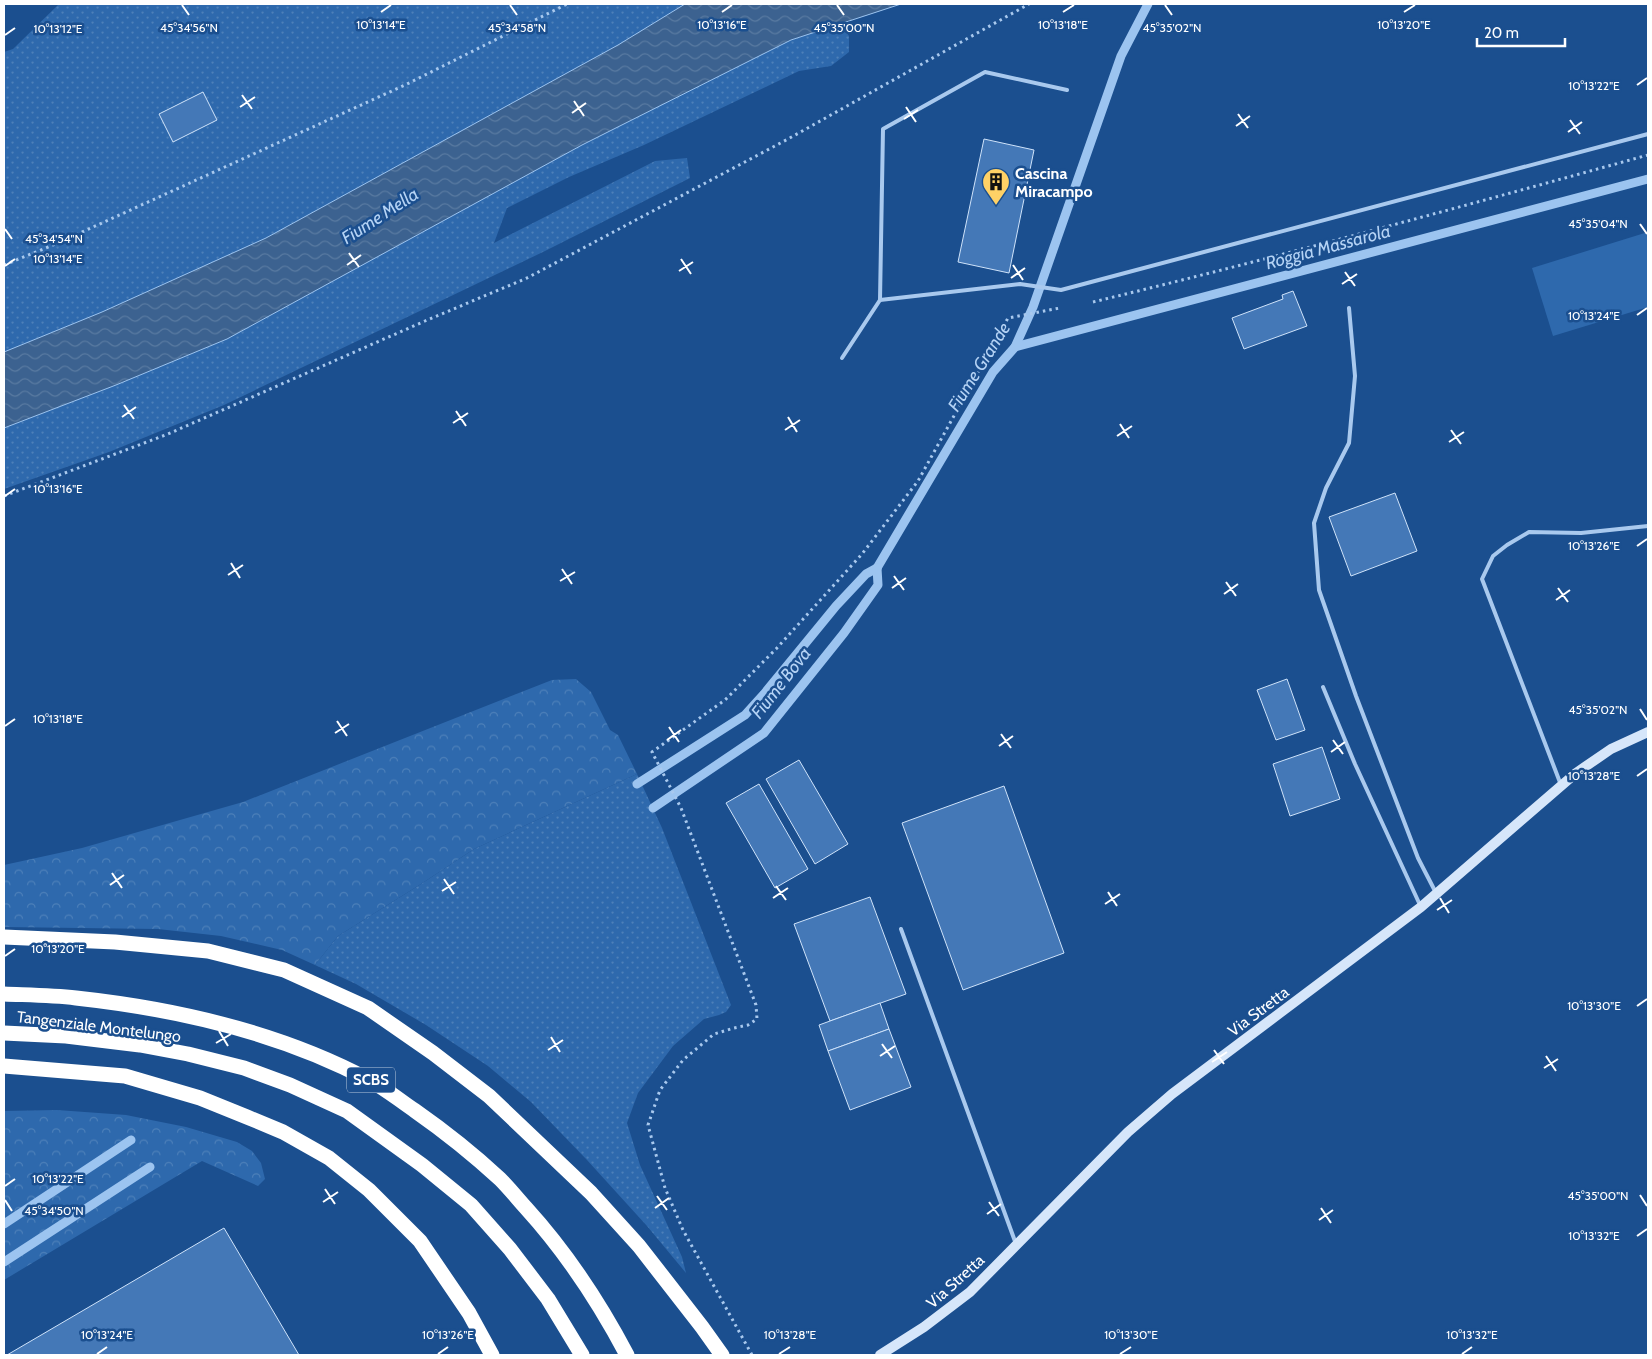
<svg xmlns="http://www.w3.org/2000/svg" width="1652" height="1359" font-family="Cabin,sans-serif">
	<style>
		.grass { fill: url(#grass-dots) }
		.forest { fill: url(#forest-crowns) }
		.pitch { fill: #2e69ad }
		.water { fill: url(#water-waves); stroke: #9cc4f0 }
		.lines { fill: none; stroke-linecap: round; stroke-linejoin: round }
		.stream { stroke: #9cc4f0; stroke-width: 9 }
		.building { fill: #4478b7; stroke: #cfe3fa }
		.path { stroke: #a9c9ee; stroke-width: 3; stroke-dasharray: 2.5 4; stroke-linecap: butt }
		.lane { stroke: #a9c9ee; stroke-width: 4 }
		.secondary { stroke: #d6e6fa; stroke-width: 10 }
		.highway { stroke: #fff; stroke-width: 15 }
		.ticks { fill: none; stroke: #fff; stroke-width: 2 }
		.labels { text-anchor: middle; stroke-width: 5; stroke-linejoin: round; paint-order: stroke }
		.shield { fill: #1b4f8f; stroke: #bbcadd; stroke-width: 1 }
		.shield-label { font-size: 15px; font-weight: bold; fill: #fff }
		.poi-label { font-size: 16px; font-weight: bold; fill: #fff; stroke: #1b4f8f; text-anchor: start }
		.street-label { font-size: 16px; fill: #fff; stroke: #1b4f8f }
		.water-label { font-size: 18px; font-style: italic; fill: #b5d3f5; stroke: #1b4f8f }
		.ticks-label { font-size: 12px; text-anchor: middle; fill: #fff; stroke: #1b4f8f; stroke-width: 5; stroke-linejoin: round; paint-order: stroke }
	</style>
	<defs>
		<pattern id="grass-dots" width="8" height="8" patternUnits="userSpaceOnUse" patternTransform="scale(1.25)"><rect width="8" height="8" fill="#2e69ad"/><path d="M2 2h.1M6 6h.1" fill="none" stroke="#4d80b9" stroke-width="1.8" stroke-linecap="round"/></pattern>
		<pattern id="forest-crowns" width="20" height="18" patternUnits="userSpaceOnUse" patternTransform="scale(1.25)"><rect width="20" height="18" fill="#2e69ad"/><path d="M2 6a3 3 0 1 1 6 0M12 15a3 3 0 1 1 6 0" fill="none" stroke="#4d80b9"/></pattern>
		<pattern id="water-waves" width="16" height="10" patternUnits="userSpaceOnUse" patternTransform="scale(1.25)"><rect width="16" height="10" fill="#3c6290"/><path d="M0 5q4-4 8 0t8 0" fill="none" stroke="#597aa1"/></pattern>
	</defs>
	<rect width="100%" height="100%" fill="#1b4f8f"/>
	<g class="grass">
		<polygon points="59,4 685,4 618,45 266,238 102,312 4,352 4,52 13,49"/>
		<polygon points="841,24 849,36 849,52 831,66 799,71 644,145 569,177 507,208 494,243 655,161 687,158 690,178 545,251 224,405 109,452 4,489 4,428 116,385 227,339 582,145 791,40"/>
		<polygon points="637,774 662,828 731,1005 726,1012 719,1015 704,1019 673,1046 638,1093 627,1123 640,1165 682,1257 686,1273 647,1226 587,1160 531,1102 488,1066 426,1025 356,984 315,965 338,936 421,884 474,849"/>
	</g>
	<g class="forest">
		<polygon points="576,679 591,692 610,730 618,735 637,774 474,849 421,884 338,936 315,965 282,950 221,936 158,929 4,927 4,865 82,848 243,802 552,680"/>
		<polygon points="57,1110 126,1115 186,1127 237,1142 252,1151 261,1163 265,1179 258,1186 202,1161 4,1280 4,1111"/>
	</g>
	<polygon class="pitch" points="1648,232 1648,307 1553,336 1532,268"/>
	<polygon class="water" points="685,4 901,4 791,40 582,145 227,339 116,385 4,428 4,352 102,312 266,238 618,45"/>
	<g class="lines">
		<g class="stream">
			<polyline points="1015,347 1648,179"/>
			<polyline points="877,568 993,372 1015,347 1033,307 1121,56 1148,4"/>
			<polyline points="637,784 745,715 764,694 836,606 866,574 877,568"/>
			<polyline points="653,808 764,733 844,633 878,585 877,568"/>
			<polyline points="4,1224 131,1140"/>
			<polyline points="4,1262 150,1167"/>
		</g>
	</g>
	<g class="building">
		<polygon points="203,92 217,120 173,142 159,114"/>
		<polygon points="984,139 1034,150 1009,273 958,262"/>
		<polygon points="1293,291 1307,326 1244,349 1232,318 1283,299 1282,295"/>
		<polygon points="1395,493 1417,551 1351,576 1329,517"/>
		<polygon points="1287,679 1305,730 1276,740 1257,690"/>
		<polygon points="1322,747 1340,799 1290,816 1273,764"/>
		<polygon points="799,760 848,844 815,864 766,779"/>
		<polygon points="759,784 808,869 775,888 726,803"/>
		<polygon points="1004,786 1064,953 963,990 902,823"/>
		<polygon points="870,897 906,994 830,1021 794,924"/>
		<polygon points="880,1003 889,1029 828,1051 819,1025"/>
		<polygon points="889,1029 911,1087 850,1110 828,1051"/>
		<polygon points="224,1228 299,1355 7,1355"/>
	</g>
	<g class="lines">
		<g class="path">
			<polyline points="4,265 58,243 405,85 567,4"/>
			<path d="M 1093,302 C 1279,257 1464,206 1648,155"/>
			<polyline points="4,496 168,434 425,321 527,278 788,139 1029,4"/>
			<polyline points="752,1355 683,1230 665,1188 648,1125 660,1090 683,1060 714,1034 734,1028 748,1025 757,1019 756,1005 681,808 652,752 725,700 776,649 862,554 918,481 1008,318 1060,308"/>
		</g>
		<g class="lane">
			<polyline points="1067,90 985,72 883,129 880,300 1020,284 1061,290 1648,134"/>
			<polyline points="1349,308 1355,376 1349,443 1326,488 1314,523 1319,590 1356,696 1418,858 1436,893"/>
			<polyline points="842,358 880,300"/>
			<polyline points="1323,687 1355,764 1420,905"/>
			<polyline points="1561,785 1482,579 1493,556 1507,545 1529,532 1581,533 1648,526"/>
			<polyline points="901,929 1016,1244"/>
		</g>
		<polyline class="secondary" points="880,1355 924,1327 970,1292 1128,1132 1172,1094 1421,907 1576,773 1611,749 1648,732"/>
		<g class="highway">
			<polyline points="4,937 115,942 208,951 284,970 368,1008 433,1053 489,1096 591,1193 639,1246 702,1327 722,1355"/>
			<path d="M 4,994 C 28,995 52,995 76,998 C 177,1009 279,1032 369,1080 C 385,1088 399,1100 414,1110 C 444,1131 473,1154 500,1179 C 509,1188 517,1198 526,1208 C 566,1252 599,1302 627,1355"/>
			<polyline points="4,1033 66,1036 140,1045 188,1054 244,1068 290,1085 347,1111 422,1165 471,1205 510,1249 548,1299 582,1355"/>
			<polyline points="4,1066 125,1076 200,1098 247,1117 283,1132 329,1158 369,1190 420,1241 469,1313 492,1355"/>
		</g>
	</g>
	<path class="ticks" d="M 182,5 L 189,15M 510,5 L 517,15M 837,5 L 844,15M 1165,5 L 1172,15M 381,12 L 391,5M 722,12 L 732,5M 1063,12 L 1074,5M 1404,12 L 1415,5M 5,35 L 15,28M 1637,85 L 1647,78M 242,95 L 252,109M 574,101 L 584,116M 240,107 L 255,97M 906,107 L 916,122M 572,113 L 586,103M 1238,114 L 1248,128M 904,119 L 918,110M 1570,120 L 1580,134M 1236,126 L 1250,116M 1568,132 L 1582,122M 1640,224 L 1647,234M 5,229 L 12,239M 349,253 L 359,267M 681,259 L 691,274M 347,265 L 361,255M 1013,265 L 1023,280M 5,266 L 15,259M 679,271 L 693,262M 1345,272 L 1355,286M 1011,278 L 1025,268M 1342,284 L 1357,274M 1637,315 L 1647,308M 124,405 L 134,419M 456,411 L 466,426M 122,417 L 136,407M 788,417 L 797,432M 453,423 L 468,413M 1120,424 L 1129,438M 785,430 L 800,420M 1451,430 L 1461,444M 1117,436 L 1132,426M 1449,442 L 1464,432M 5,496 L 15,489M 1637,546 L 1647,539M 231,563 L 240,578M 562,569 L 572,584M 228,575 L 243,565M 894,576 L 904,590M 560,581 L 575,572M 1226,582 L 1236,596M 892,588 L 906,578M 1558,588 L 1568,602M 1224,594 L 1238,584M 1556,600 L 1570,590M 1640,709 L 1647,720M 337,721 L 347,736M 5,726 L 15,719M 669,727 L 679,742M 335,733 L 349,724M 1001,734 L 1011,748M 667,740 L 681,730M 1333,740 L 1343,754M 999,746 L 1013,736M 1331,752 L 1345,742M 1637,776 L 1647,769M 112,873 L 122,888M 444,879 L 454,894M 110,885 L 124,875M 776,886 L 786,900M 442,891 L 456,882M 1108,892 L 1117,906M 773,898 L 788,888M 1440,898 L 1449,913M 1105,904 L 1120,894M 1437,910 L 1452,900M 5,956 L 15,949M 1637,1006 L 1647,999M 219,1031 L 228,1046M 551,1037 L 560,1052M 216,1043 L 231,1034M 882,1044 L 892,1058M 548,1050 L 563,1040M 1214,1050 L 1224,1064M 880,1056 L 895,1046M 1546,1056 L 1556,1071M 1212,1062 L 1227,1052M 1544,1068 L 1558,1059M 5,1186 L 15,1179M 325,1189 L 335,1204M 1640,1195 L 1647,1206M 657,1196 L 667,1210M 5,1200 L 12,1211M 323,1202 L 338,1192M 989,1202 L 999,1216M 655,1208 L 669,1198M 1321,1208 L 1331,1223M 987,1214 L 1001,1204M 1319,1220 L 1333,1210M 1637,1236 L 1647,1229M 97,1354 L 107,1347M 438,1354 L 448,1347M 779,1354 L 790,1347M 1120,1354 L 1131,1347M 1462,1354 L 1472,1347"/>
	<defs>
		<symbol id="building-pin" viewBox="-11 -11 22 30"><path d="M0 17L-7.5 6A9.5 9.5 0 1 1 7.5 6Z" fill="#ffd166" stroke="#1b4f8f"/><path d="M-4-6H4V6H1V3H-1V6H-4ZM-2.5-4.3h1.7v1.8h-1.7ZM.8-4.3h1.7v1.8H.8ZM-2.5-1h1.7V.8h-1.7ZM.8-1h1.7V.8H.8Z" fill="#111"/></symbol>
	</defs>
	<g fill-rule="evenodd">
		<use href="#building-pin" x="980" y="166" width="32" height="43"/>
	</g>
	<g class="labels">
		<rect class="shield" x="347" y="1067.5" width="48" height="25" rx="4"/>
		<g class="shield-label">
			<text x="371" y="1085">SCBS</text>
		</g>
		<g class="poi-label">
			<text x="1015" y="179">Cascina<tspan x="1015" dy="18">Miracampo</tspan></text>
		</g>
		<g class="street-label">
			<text transform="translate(1258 1011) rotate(-37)" y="6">Via Stretta</text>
			<text transform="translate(99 1026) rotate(7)" y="6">Tangenziale Montelungo</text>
			<text transform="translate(955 1281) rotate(-42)" y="6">Via Stretta</text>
		</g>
		<g class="water-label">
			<text transform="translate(380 216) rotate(-33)" y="6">Fiume Mella</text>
			<text transform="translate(1328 247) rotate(-15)" y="6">Roggia Massarola</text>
			<text transform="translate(979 367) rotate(-58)" y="6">Fiume Grande</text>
			<text transform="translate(781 683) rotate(-52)" y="6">Fiume Bova</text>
		</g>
	</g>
	<g class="ticks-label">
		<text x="381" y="29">10°13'14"E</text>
		<text x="722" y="29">10°13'16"E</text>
		<text x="1063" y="29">10°13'18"E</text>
		<text x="1404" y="29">10°13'20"E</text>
		<text x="189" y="32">45°34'56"N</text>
		<text x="517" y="32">45°34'58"N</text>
		<text x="844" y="32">45°35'00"N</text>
		<text x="1172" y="32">45°35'02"N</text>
		<text x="58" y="33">10°13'12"E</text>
		<text x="1594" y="90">10°13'22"E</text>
		<text x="1598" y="228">45°35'04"N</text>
		<text x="54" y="243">45°34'54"N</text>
		<text x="58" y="263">10°13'14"E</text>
		<text x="1594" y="320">10°13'24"E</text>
		<text x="58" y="493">10°13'16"E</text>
		<text x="1594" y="550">10°13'26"E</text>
		<text x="1598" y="714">45°35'02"N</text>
		<text x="58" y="723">10°13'18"E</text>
		<text x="1594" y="780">10°13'28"E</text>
		<text x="58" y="953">10°13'20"E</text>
		<text x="1594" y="1010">10°13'30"E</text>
		<text x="58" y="1183">10°13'22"E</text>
		<text x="1598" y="1200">45°35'00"N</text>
		<text x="54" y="1215">45°34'50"N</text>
		<text x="1594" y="1240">10°13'32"E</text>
		<text x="107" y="1339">10°13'24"E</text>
		<text x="448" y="1339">10°13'26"E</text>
		<text x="790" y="1339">10°13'28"E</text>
		<text x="1131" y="1339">10°13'30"E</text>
		<text x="1472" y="1339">10°13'32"E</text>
	</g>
	<rect width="1652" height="1359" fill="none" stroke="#ffffff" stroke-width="10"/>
	<path d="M1477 38v8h88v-8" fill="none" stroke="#ffffff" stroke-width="2.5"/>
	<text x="1484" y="38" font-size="15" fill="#ffffff" stroke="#1b4f8f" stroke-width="4" paint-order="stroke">20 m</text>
</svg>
